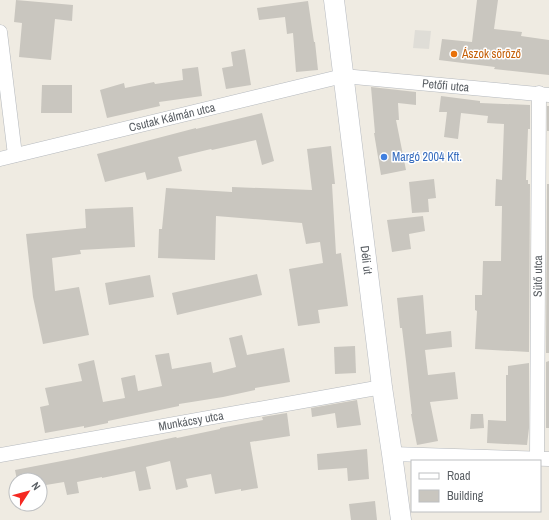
<svg xmlns="http://www.w3.org/2000/svg" width="549" height="520" font-family="'Archivo Narrow',sans-serif">
	<style>
		.industrial { fill: #dfddd7 }
		.building { fill: #c9c6bf }
		.lines { fill: none; stroke-linecap: round; stroke-linejoin: round }
		.street-casing { stroke: #b5b9be; stroke-width: 15 }
		.secondary-casing { stroke: #b6bac0; stroke-width: 21 }
		.street { stroke: #fff; stroke-width: 14 }
		.secondary { stroke: #fff; stroke-width: 20 }
		.food-dot { fill: #e8710a; stroke: #fff; stroke-width: 1.5 }
		.shop-dot { fill: #3f7fe0; stroke: #fff; stroke-width: 1.5 }
		.labels { text-anchor: middle; stroke-width: 3; stroke-linejoin: round; paint-order: stroke }
		.food-label { font-size: 12px; fill: #c56008; stroke: #fff; text-anchor: start }
		.street-label { font-size: 12px; fill: #5a5f64; stroke: #fff }
		.shop-label { font-size: 12px; fill: #366cbe; stroke: #fff; text-anchor: start }
	</style>
	<rect width="100%" height="100%" fill="#efebe2"/>
	<polygon class="industrial" points="415,30 431,31 429,49 413,48"/>
	<g class="building">
		<polygon points="16,0 73,5 72,21 55,19 51,60 19,57 22,23 14,22"/>
		<polygon points="477,0 498,0 494,29 522,32 521,36 549,40 549,75 494,69 495,67 439,60 442,39 472,42"/>
		<polygon points="308,1 314,42 315,42 318,70 296,72 293,33 287,34 285,17 259,20 257,8"/>
		<polygon points="245,49 251,85 226,89 222,68 233,66 231,52"/>
		<polygon points="198,67 202,96 159,102 160,106 107,118 100,90 124,83 125,88 154,82 155,84 183,80 182,69"/>
		<polygon points="42,85 72,85 72,113 41,113"/>
		<polygon points="371,87 416,92 416,105 398,103 399,120 396,120 406,170 381,175 374,133 375,133"/>
		<polygon points="441,96 480,101 480,103 530,105 530,129 528,129 526,180 528,180 528,184 530,184 529,352 475,349 477,311 475,310 475,295 482,295 483,261 501,261 502,206 495,206 496,179 502,180 504,124 487,123 488,116 461,113 458,139 444,137 447,112 439,112"/>
		<rect x="547" y="106" width="2" height="25"/>
		<polygon points="262,113 274,161 262,165 256,140 212,150 211,149 178,157 182,171 147,180 145,172 105,182 97,154 196,128 196,129"/>
		<polygon points="331,146 335,184 332,184 336,254 341,253 348,306 318,310 320,323 298,326 289,269 323,263 320,242 306,244 302,223 216,216 215,260 158,258 159,229 162,229 166,188 232,192 232,187 312,190 307,149"/>
		<polygon points="434,179 436,198 428,199 429,212 412,213 409,182"/>
		<polygon points="547,184 549,184 549,353 546,353"/>
		<polygon points="133,207 135,247 80,250 81,254 52,258 55,291 79,287 89,335 43,344 33,297 26,234 86,228 85,209"/>
		<polygon points="423,216 425,231 409,234 411,249 392,252 387,220"/>
		<polygon points="257,274 262,295 177,315 172,293"/>
		<polygon points="150,275 154,297 109,305 105,283"/>
		<polygon points="423,295 426,334 451,331 452,347 425,350 428,375 455,372 458,399 430,402 438,441 417,445 411,414 412,414 406,361 402,328 400,328 397,298"/>
		<polygon points="242,335 247,355 284,348 290,382 255,388 255,390 223,397 179,404 179,406 108,421 108,423 84,428 84,426 45,433 40,407 49,405 45,388 82,381 78,364 94,360 103,402 125,398 121,378 135,375 138,391 162,386 155,355 169,353 172,369 211,362 213,373 236,367 229,338"/>
		<polygon points="355,346 356,373 335,374 334,347"/>
		<polygon points="549,361 549,428 546,428 546,362"/>
		<polygon points="529,363 529,428 527,445 487,443 488,420 506,421 506,375 508,375 508,366"/>
		<polygon points="357,400 361,425 337,428 335,413 312,417 311,408"/>
		<polygon points="287,413 290,436 250,442 258,488 241,491 241,489 215,494 211,474 186,479 188,487 176,490 170,461 146,467 151,489 139,491 135,471 102,478 102,477 77,482 79,493 67,495 64,482 40,486 40,480 17,480 15,470 72,459 176,437 177,438 220,429 220,428 263,420 262,417"/>
		<polygon points="471,414 483,414 484,428 470,429"/>
		<polygon points="367,449 369,479 348,481 347,468 318,470 317,454"/>
		<polygon points="375,501 377,520 351,520 349,504"/>
	</g>
	<g class="lines">
		<defs>
			<g id="street">
				<polyline points="0,32 15,155"/>
				<path id="s1" d="M 0,159 L 343,76 L 549,95"/>
				<polyline points="392,454 549,459"/>
				<path id="s2" d="M 0,455 L 382,387"/>
				<path id="s3" d="M 537,458 L 539,93"/>
			</g>
			<g id="secondary">
				<path id="s4" d="M 334,0 L 382,387 L 392,454 L 401,520"/>
			</g>
		</defs>
		<use href="#street" class="street-casing"/>
		<use href="#secondary" class="secondary-casing"/>
		<use href="#street" class="street"/>
		<use href="#secondary" class="secondary"/>
	</g>
	<circle class="food-dot" cx="454" cy="54" r="4"/>
	<circle class="shop-dot" cx="384" cy="157" r="4"/>
	<g class="labels">
		<g class="food-label">
			<text x="462" y="58">Ászok söröző</text>
		</g>
		<g class="street-label">
			<text dy="4" stroke="none"><textPath href="#s1" startOffset="456">Petőfi utca</textPath></text>
			<text dy="4" stroke="none"><textPath href="#s1" startOffset="177">Csutak Kálmán utca</textPath></text>
			<text dy="4" stroke="none"><textPath href="#s4" startOffset="262">Déli út</textPath></text>
			<text dy="4" stroke="none"><textPath href="#s3" startOffset="182">Sütő utca</textPath></text>
			<text dy="4" stroke="none"><textPath href="#s2" startOffset="194">Munkácsy utca</textPath></text>
		</g>
		<g class="shop-label">
			<text x="392" y="161">Margó 2004 Kft.</text>
		</g>
	</g>
	<rect x="411" y="460" width="130" height="52" fill="#ffffff" stroke="#bdbfc1"/>
	<rect x="419" y="473" width="20" height="6" fill="#ffffff" stroke="#bdbfc1"/>
	<text x="447" y="480" font-size="12" fill="#5a5f64">Road</text>
	<rect x="419" y="490" width="20" height="12" fill="#c9c6bf" stroke="#bdbfc1"/>
	<text x="447" y="500" font-size="12" fill="#5a5f64">Building</text>
	<g transform="translate(28 492) rotate(54)"><circle r="19" fill="#ffffff" stroke="#bdbfc1"/>
	<path d="M0-3L7 15L0 10L-7 15Z" fill="#f52922"/>
	<text y="-6" font-size="11" font-weight="bold" text-anchor="middle" fill="#5a5f64">N</text>
	</g>
</svg>
